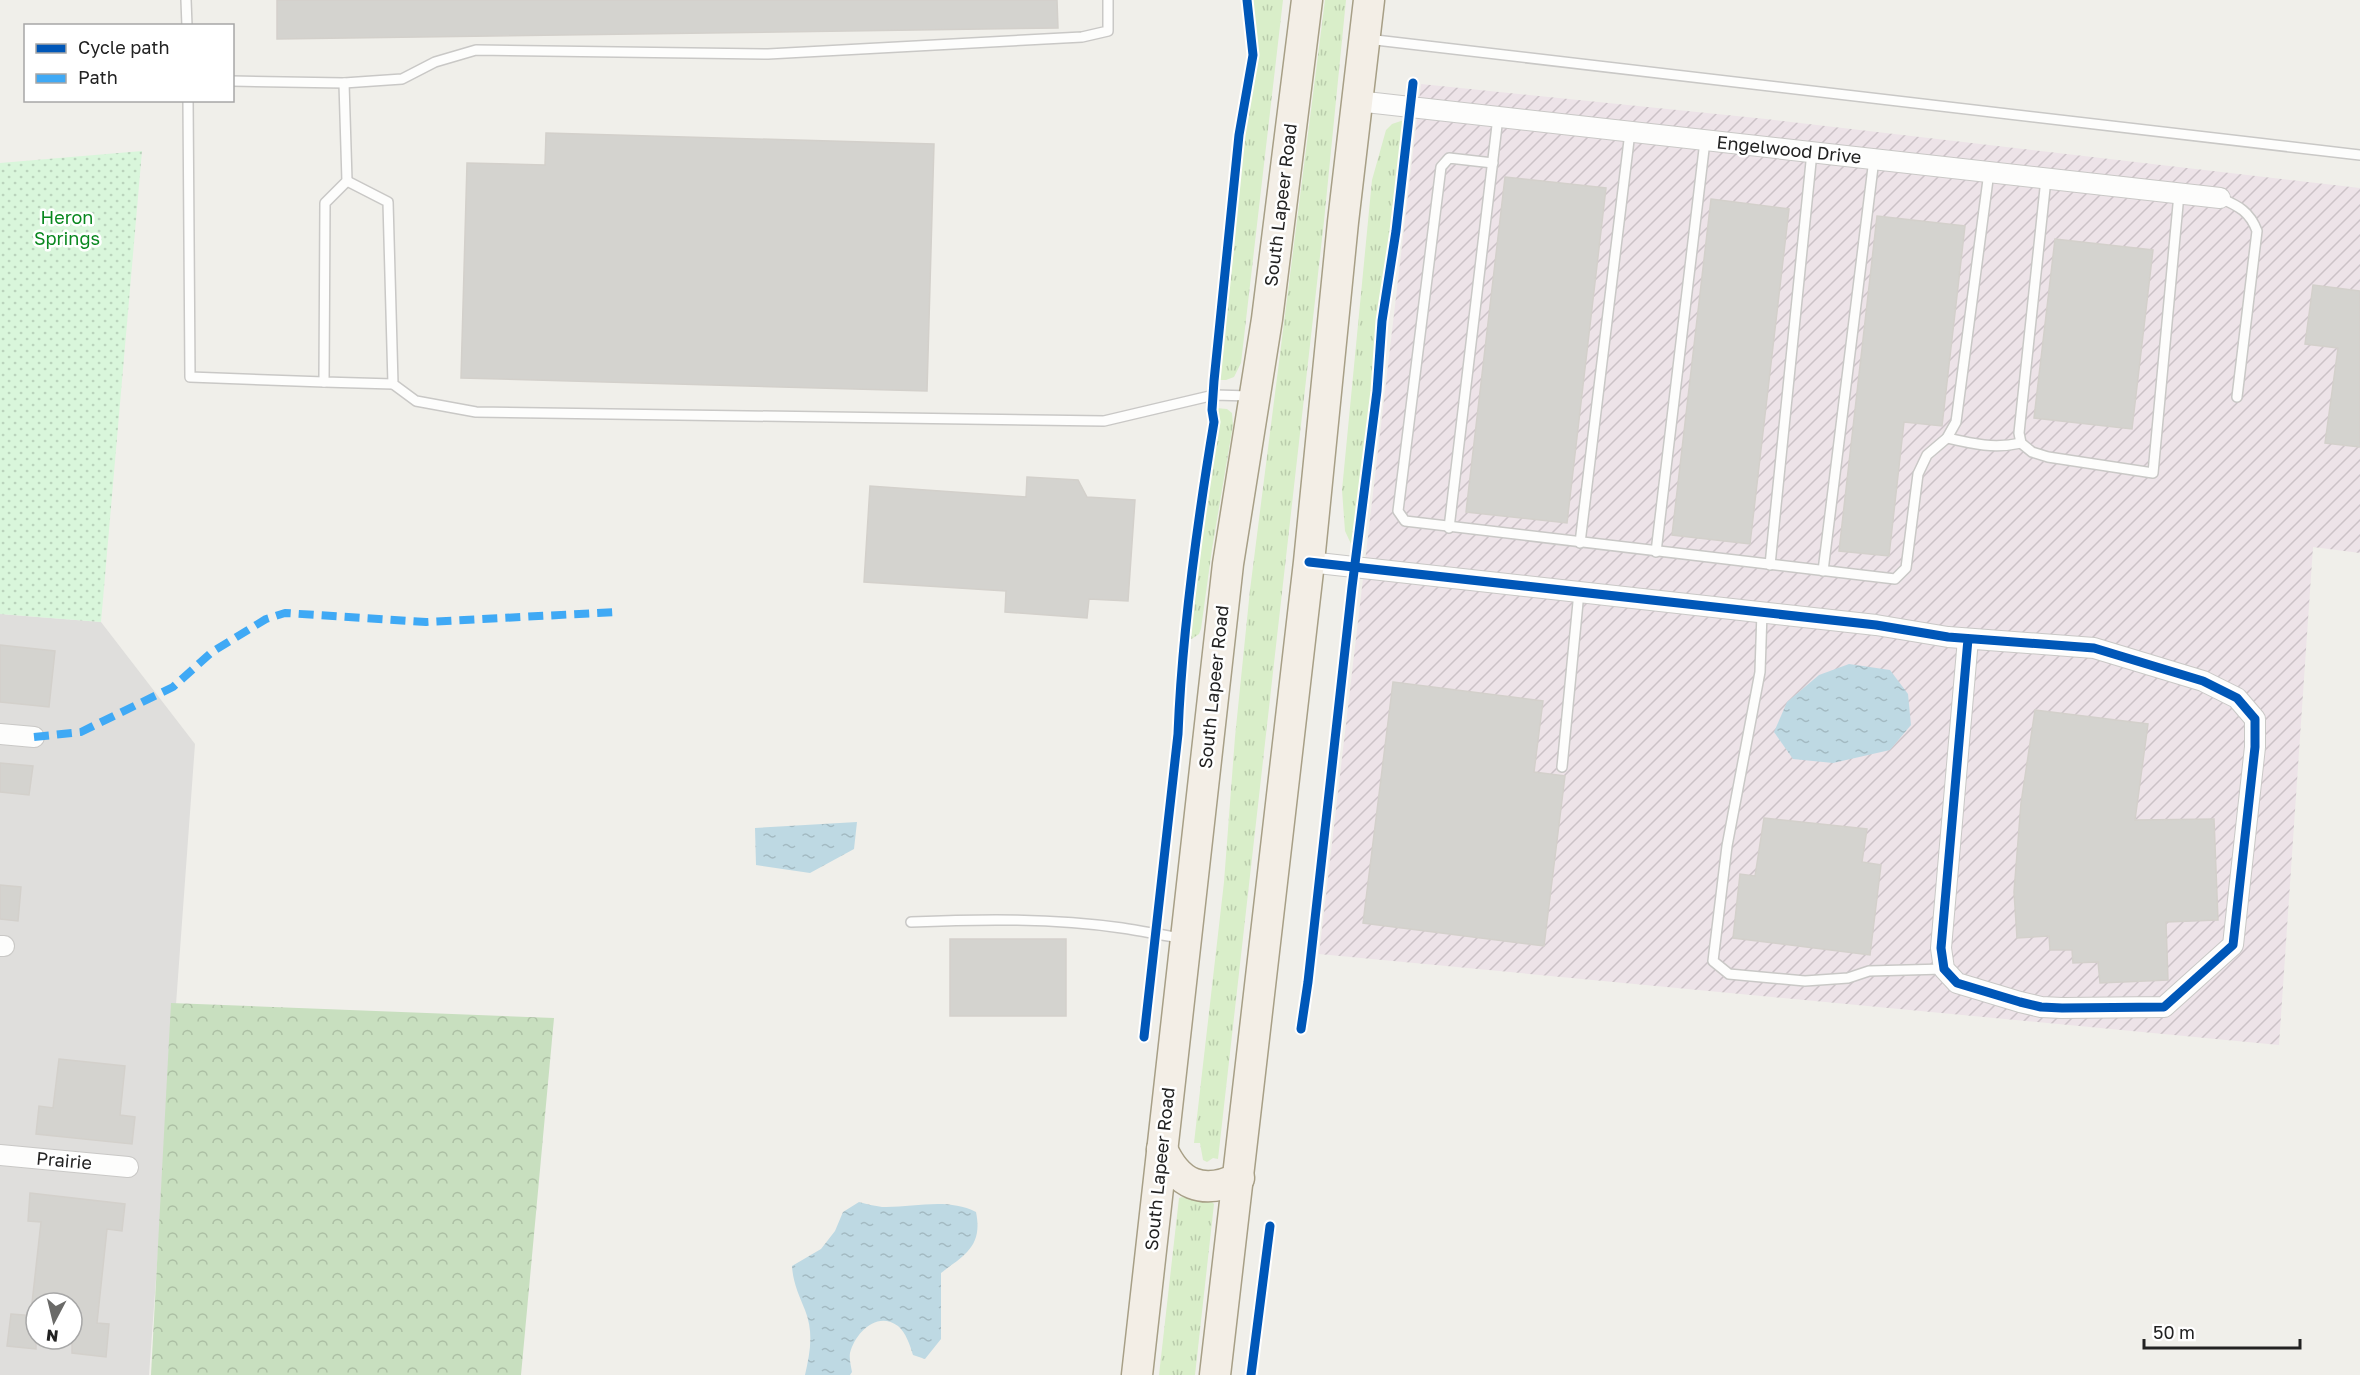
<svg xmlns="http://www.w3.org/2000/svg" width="2360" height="1375" font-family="'Golos Text',sans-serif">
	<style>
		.residential { fill: #dfdedc; fill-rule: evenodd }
		.industrial { fill: url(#industrial-furrows) }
		.grass { fill: url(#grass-tufts) }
		.forest { fill: url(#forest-crowns) }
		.park { fill: url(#park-dots) }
		.water { fill: url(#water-ripples) }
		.building { fill: #d4d3cf; stroke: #d3d0cb; stroke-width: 1.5 }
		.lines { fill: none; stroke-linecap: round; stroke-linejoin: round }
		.service-casing { stroke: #c9c8c6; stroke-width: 12 }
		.minor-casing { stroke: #c9c8c6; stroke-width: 22 }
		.primary-casing { stroke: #a79f86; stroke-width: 33 }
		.service { stroke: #fdfdfc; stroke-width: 9 }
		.minor { stroke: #fdfdfc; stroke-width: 20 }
		.primary { stroke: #f3eee6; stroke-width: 30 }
		.quiet { stroke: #3fa9f5; stroke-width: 8; stroke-dasharray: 15 8; stroke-linecap: butt }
		.cycleway-casing { stroke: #fff; stroke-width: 13 }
		.cycleway { stroke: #0057b8; stroke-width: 9 }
		.labels { text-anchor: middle; stroke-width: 5; stroke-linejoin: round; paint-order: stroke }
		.street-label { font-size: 18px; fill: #222; stroke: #fff }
		.park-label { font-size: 18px; fill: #08871e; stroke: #fff }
	</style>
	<defs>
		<pattern id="industrial-furrows" width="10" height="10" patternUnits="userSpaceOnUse" patternTransform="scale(1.5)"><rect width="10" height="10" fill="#ede3e8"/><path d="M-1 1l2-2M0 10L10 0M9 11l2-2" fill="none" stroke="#cbc2c7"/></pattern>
		<pattern id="grass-tufts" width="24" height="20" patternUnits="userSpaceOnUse" patternTransform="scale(1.5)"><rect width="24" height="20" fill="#d9eec9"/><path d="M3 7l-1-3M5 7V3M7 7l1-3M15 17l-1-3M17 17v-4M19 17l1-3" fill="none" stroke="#baccac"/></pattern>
		<pattern id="forest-crowns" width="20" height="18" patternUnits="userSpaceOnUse" patternTransform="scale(1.5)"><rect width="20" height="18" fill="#c8dfbf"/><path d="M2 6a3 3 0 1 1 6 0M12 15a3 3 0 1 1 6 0" fill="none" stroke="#acbfa4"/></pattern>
		<pattern id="park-dots" width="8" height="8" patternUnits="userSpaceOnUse" patternTransform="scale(1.5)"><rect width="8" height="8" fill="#d9f6db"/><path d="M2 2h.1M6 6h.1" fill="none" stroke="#bad3bc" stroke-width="1.8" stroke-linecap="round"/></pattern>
		<pattern id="water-ripples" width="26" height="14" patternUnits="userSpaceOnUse" patternTransform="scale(1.5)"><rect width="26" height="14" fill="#bed9e3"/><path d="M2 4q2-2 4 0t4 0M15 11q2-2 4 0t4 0" fill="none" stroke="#a3bac2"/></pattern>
	</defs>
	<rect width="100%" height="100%" fill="#f0efea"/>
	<path class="residential" d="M 0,614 L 101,622 L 195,744 L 149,1375 L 0,1375 ZM 36,1303 L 72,1303 L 72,1339 L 36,1339 Z"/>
	<polygon class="industrial" points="1421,84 1766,119 2360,188 2360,553 2313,547 2279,1045 1319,954"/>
	<g class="grass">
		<polygon points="1251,0 1283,0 1241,363 1234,377 1226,380 1218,380 1233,257 1243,143 1257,53"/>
		<polygon points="1325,0 1346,0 1324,221 1218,1159 1213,1158 1207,1162 1203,1160 1200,1143 1194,1143 1224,882 1235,737 1250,590"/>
		<polygon points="1404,120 1404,136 1380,301 1373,390 1352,546 1345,531 1342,490 1372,180 1386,130 1392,124"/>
		<polygon points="1216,408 1227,409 1232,413 1233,425 1212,549 1201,629 1199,634 1190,640 1207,496 1218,422"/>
		<polygon points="1182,1197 1212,1202 1214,1204 1195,1375 1159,1375 1179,1198"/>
	</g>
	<polygon class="forest" points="171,1003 554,1018 521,1375 151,1375"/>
	<polygon class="park" points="142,151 101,622 0,614 0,163"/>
	<g class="water">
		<polygon points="1849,664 1890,670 1908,694 1911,725 1890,750 1833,763 1793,759 1774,732 1787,702 1819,675"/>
		<polygon points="857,822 854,849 810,873 756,865 755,828"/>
		<path d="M 859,1202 C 866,1204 875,1206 882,1207 C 913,1208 946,1197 976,1212 C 983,1246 965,1255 941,1273 L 941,1339 L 925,1359 L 913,1355 C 910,1345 906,1333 898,1326 C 877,1310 855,1333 850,1353 C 849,1359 851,1366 852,1372 L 850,1375 L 805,1375 C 810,1353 814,1333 805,1310 C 799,1295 793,1283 792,1266 L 821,1249 L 835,1231 L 843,1212 Z"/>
	</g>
	<g class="building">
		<polygon points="277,0 1057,0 1058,28 277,39"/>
		<polygon points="546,133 934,144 927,391 461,378 467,163 545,165"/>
		<polygon points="1505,177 1606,188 1567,523 1466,512"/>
		<polygon points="1711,199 1789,209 1750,544 1672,535"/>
		<polygon points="1877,216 1965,226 1942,426 1904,422 1889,556 1839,551"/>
		<polygon points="2055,239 2153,250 2132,429 2034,418"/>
		<polygon points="2313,285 2360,291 2360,447 2325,443 2338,348 2305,344"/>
		<polygon points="1027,477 1078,480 1087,497 1135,500 1128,601 1089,599 1087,618 1005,612 1006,591 864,582 870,486 1026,497"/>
		<polygon points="0,645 55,651 49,707 0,702"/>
		<polygon points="1393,682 1543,701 1534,772 1565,776 1544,946 1363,923"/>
		<polygon points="2035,710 2148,724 2135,820 2214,819 2218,920 2166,922 2168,980 2100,983 2098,962 2073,963 2072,950 2050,950 2049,936 2017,938 2014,892 2021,803"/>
		<polygon points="0,763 33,766 29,795 0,792"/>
		<polygon points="1764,818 1867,829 1862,862 1881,865 1870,955 1733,938 1740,874 1755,876"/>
		<polygon points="0,885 21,887 18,921 0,919"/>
		<rect x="950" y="939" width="116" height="77"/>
		<polygon points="59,1059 125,1066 120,1115 135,1117 132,1144 36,1134 39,1106 53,1108"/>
		<polygon points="30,1193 125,1204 122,1231 107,1229 97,1323 109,1324 106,1357 72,1353 72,1303 32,1303 41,1222 28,1221"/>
		<polygon points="11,1314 36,1316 36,1349 7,1346"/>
	</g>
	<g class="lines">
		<defs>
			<g id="service">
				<polyline points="186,0 187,26"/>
				<polyline points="1367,39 2360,155"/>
				<polyline points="232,81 344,83 402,79 435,62 476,50 768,54 1082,37 1108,31 1108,0"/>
				<polyline points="344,83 347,181 325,203 324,382 393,384"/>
				<polyline points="188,100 190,377 324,382"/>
				<polyline points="1493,163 1449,158 1441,167 1398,511 1405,521 1895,579 1906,568 1918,474 1927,455 1947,438 1956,422 1989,172"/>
				<polyline points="2046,179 2019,433 2021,443 2032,452 2048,457 2153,473 2179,194"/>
				<polyline points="347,181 388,202 393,384 416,401 476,412 1104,421 1214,395 1250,396"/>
				<path d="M 2220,198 C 2239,206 2250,212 2257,231 L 2237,397"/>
				<path d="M 1947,438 C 1973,444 1994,449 2021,443"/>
				<polyline points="1449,528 1498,117"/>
				<polyline points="1580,543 1630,132"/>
				<polyline points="1656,552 1705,141"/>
				<polyline points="1770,565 1812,152"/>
				<polyline points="1823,571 1874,159"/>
				<polyline points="1762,612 1760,672 1727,846 1713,961 1729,974 1805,981 1848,978 1869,971 1944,969"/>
				<polyline points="1562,767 1579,592"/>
				<path d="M 911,922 C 981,919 1053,918 1122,928 C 1142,931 1161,935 1181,938"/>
			</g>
			<g id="minor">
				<polyline points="1357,101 2220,198"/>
				<polyline points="1309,562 1876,625 1948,637 2094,648 2203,681 2237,698 2255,719 2255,747 2233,945 2164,1007 2062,1008 2041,1007 2020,1002 1957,983 1944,969 1941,948 1968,639"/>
				<polyline points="0,734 34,737"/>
				<polyline points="0,946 4,946"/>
				<polyline points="0,1155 128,1167"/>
			</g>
			<g id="primary">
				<path d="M 1162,1149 C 1178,1184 1202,1196 1239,1178"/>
				<polyline points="1137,1375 1228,564 1267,319 1307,0"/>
				<polyline points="1215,1375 1309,562 1343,222 1369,0"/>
			</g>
		</defs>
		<use href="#service" class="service-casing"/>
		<use href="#minor" class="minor-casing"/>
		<use href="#primary" class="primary-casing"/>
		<use href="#service" class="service"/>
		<use href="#minor" class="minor"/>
		<use href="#primary" class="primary"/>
		<polyline class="quiet" points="34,737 81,732 173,687 212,652 266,619 285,613 426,622 616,612"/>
		<defs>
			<g id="cycleway">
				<polyline points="1309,562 1876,625 1948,637 2094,648 2203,681 2237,698 2255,719 2255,747 2233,945 2164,1007 2062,1008 2041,1007 2020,1002 1957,983 1944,969 1941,948 1968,639"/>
				<polyline points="1301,1029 1308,982 1352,587 1377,391 1382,321 1396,231 1413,83"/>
				<path d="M 1144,1037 L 1178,734 C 1182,631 1197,524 1214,422 L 1212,410 L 1214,381 L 1239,135 L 1253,55 L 1247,0"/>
				<polyline points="1251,1375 1270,1226"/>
			</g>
		</defs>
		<use href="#cycleway" class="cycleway-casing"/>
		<use href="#cycleway" class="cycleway"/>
	</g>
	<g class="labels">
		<g class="street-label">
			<text transform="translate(1789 150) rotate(6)" y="6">Engelwood Drive</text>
			<text transform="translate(1281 205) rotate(-83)" y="6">South Lapeer Road</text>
			<text transform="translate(1214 687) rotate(-84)" y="6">South Lapeer Road</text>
			<text transform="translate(64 1161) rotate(5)" y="6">Prairie</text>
			<text transform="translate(1160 1169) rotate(-84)" y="6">South Lapeer Road</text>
		</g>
		<g class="park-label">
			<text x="67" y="224">Heron<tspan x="67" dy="21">Springs</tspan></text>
		</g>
	</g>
	<rect x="24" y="24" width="210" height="78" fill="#ffffff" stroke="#a7a7a7" stroke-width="1.5"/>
	<rect x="36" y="44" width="30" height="9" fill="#0057b8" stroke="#a7a7a7" stroke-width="1.5"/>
	<text x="78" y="54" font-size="18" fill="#222222">Cycle path</text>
	<rect x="36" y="74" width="30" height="9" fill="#3fa9f5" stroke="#a7a7a7" stroke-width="1.5"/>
	<text x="78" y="84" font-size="18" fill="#222222">Path</text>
	<g transform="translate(54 1321) rotate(187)"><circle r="28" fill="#ffffff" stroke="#a7a7a7" stroke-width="1.5"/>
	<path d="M0-4.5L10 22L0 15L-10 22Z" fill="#6a6a68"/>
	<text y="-9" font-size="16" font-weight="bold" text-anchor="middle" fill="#222222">N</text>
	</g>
	<path d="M2144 1339v9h156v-9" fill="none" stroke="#222222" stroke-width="3"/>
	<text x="2153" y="1339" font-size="18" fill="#222222" stroke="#ffffff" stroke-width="4.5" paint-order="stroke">50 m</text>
</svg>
